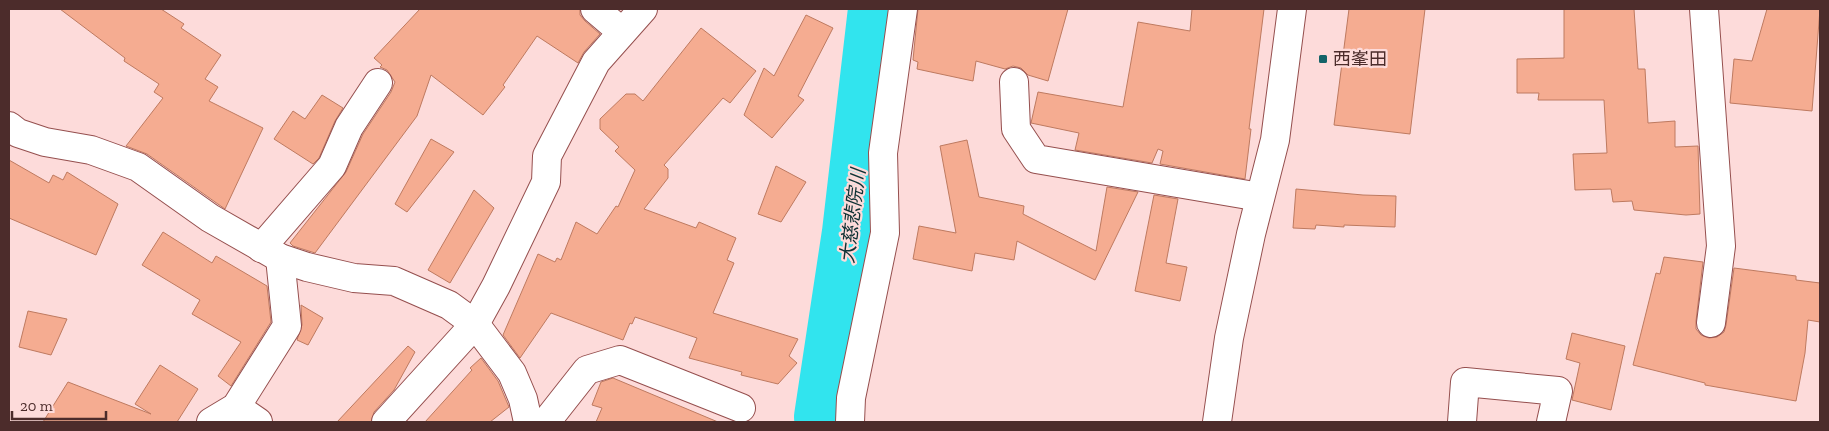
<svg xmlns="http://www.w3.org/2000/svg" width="1829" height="431" font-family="'Zilla Slab','Noto Sans JP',serif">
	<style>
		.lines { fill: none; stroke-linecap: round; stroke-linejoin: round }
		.river { stroke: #31e4ee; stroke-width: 56 }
		.building { fill: #f5ac91; stroke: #be7a60 }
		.minor-casing { stroke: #954f4e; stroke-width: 30 }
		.tertiary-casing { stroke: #954f4e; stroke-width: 30 }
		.minor { stroke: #fff; stroke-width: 28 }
		.tertiary { stroke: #fff; stroke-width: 28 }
		.poi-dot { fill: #136368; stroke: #fddbda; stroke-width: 2 }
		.labels { text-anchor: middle; stroke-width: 4.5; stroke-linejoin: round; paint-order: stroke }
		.poi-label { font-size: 18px; fill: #4c2c2b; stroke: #fddbda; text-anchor: start }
		.water-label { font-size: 19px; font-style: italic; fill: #0e3134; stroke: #fddbda }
	</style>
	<rect width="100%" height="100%" fill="#fddbda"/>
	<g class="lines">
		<polyline class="river" points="823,422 822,417 850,232 876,9"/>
	</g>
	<g class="building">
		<polygon points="60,9 161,9 184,24 181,28 221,55 205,79 218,87 209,101 263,128 225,209 147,154 126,146 163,98 154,92 159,84 124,61 125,58"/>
		<polygon points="420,9 580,9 580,15 585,21 600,34 584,52 578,63 537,36 503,85 505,87 483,115 431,75 417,116 315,253 293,246 290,243 346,172 363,134 391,92 395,82 387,70 380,67 382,65 374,58"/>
		<polygon points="918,9 1068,9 1048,81 1028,75 1021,68 1013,66 1005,69 976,61 973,81 917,69 918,62 913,60"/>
		<polygon points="1192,9 1264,9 1249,129 1251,129 1245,179 1160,164 1163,151 1158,149 1152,163 1075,150 1079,133 1031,123 1038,92 1123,107 1138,22 1190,31"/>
		<polygon points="1349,9 1425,9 1410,134 1334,125"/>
		<polygon points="1564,9 1634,9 1638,69 1645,69 1648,123 1675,121 1675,147 1698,146 1700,214 1686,215 1634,210 1632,201 1613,202 1611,189 1575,190 1573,154 1607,153 1604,100 1538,100 1539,93 1517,93 1517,59 1564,58"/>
		<polygon points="1767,9 1820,9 1812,111 1730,103 1734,59 1752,61"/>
		<polygon points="806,15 833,28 798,96 804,100 772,138 744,115 764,68 774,76"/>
		<polygon points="701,28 756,71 730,103 723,98 664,165 668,169 668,178 644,209 696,228 699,222 736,238 727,260 734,263 713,313 798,339 789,356 797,363 778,384 741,375 742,372 689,358 697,338 635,317 632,324 630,323 623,340 551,313 520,358 503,335 538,254 555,262 557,258 561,260 576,222 597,234 616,206 618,207 635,170 615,151 619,147 600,129 600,119 626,94 635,94 643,101"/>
		<polygon points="322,95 343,108 335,121 319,158 313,164 274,139 293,111 305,119"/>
		<polygon points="431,139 454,152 407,212 395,204"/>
		<polygon points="967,140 979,197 1024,206 1023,214 1096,251 1107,187 1138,192 1095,280 1017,241 1014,260 975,253 972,271 913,259 919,226 956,233 940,146"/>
		<polygon points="9,160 49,183 53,175 63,180 67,172 118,204 96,255 9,218"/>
		<polygon points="776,166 806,182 781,222 758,214"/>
		<polygon points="1296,189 1363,195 1396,196 1395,227 1344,225 1344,227 1316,225 1315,229 1293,228"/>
		<polygon points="474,190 494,208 450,283 428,270"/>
		<polygon points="1154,195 1178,199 1166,263 1187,267 1180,301 1135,291"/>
		<polygon points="163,232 212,263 216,256 267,286 271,322 231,386 218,376 241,342 192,314 200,300 142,265"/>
		<polygon points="1664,257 1703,262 1696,321 1696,329 1701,335 1709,338 1717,337 1724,332 1726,325 1734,268 1796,276 1796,280 1820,283 1820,322 1808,320 1805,353 1796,401 1705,385 1705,383 1633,365 1656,273 1660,274"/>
		<polygon points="301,305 323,318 308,345 297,340 302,325"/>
		<polygon points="28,311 67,319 51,355 19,347"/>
		<polygon points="1572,333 1625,346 1611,410 1572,400 1580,363 1566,359"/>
		<polygon points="408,346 415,352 394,390 374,412 371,422 337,422"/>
		<polygon points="481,358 498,381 509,407 490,422 425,422 472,370 470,368"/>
		<polygon points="160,365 198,389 177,422 43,422 68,382 151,414 135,404"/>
		<polygon points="613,378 718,422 596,422 602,408 592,405 601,382"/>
	</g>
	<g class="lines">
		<defs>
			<g id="minor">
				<polyline points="595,9 622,32"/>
				<polyline points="1704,9 1721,246 1711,323"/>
				<polyline points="1014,82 1016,129 1036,159 1260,197"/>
				<polyline points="9,126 18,133 45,142 91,150 138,167 210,218 280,258 307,267 354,278 394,281 449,305 475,324 512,373 523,399 528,422"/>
				<polyline points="261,248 332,166 349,127 378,83"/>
				<polyline points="236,407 258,422"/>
				<polyline points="211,422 236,407 287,326 280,258"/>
				<polyline points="386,422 475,324 496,286 546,182 547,156 596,62 643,9"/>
				<polyline points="546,422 587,370 620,360 741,408"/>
				<polyline points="850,422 851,398 885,233 883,153 903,9"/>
				<polyline points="1462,422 1465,382 1558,391 1551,422"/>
			</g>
			<polyline id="tertiary" points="1217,422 1229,338 1251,234 1275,140 1292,9"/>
		</defs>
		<use href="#minor" class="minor-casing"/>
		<use href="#tertiary" class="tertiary-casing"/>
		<use href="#minor" class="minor"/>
		<use href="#tertiary" class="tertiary"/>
	</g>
	<rect class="poi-dot" x="1318" y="54" width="10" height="10" rx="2.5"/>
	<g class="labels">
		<g class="poi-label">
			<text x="1333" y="65">西峯田</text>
		</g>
		<g class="water-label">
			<text transform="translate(852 216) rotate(-83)" y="7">大慈悲院川</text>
		</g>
	</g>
	<rect width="1829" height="431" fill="none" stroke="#4c2c2b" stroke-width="20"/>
	<path d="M12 411v8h94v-8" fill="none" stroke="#4c2c2b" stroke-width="2.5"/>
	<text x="20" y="411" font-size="15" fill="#4c2c2b" stroke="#fddbda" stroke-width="4" paint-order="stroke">20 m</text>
</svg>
